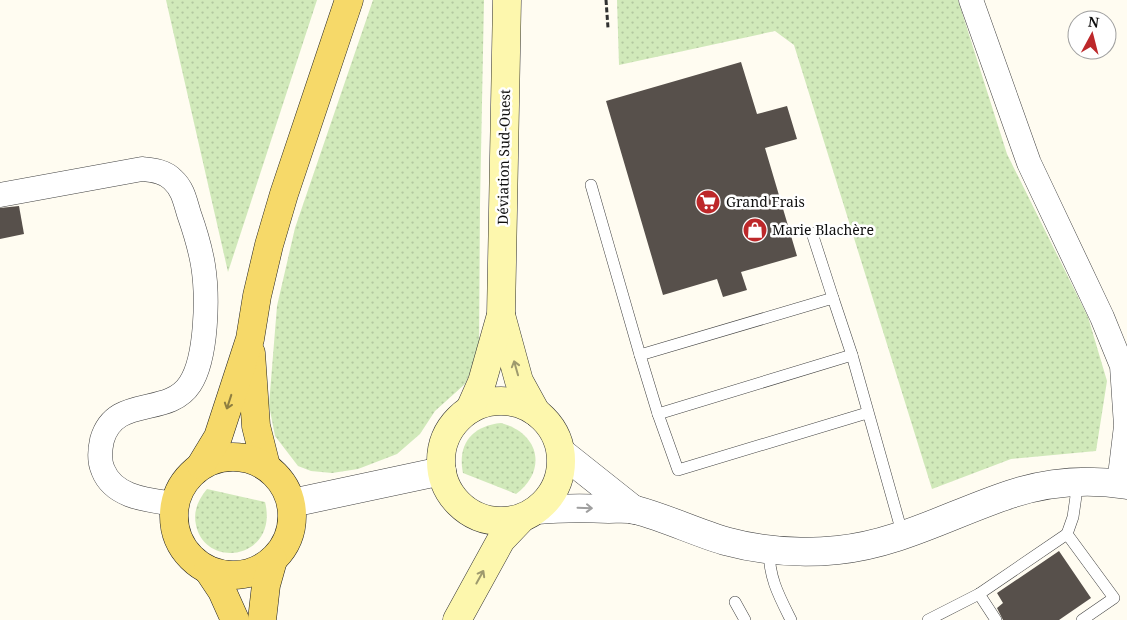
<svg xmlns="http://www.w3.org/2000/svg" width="1127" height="620" font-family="'Noto Serif',serif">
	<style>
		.grass { fill: url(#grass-dots) }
		.building { fill: #57504b }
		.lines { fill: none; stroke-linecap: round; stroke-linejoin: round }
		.service-casing { stroke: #424242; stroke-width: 12 }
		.minor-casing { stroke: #424242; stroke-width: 25 }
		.tertiary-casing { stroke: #424242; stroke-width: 29 }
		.secondary-casing { stroke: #313131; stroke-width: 29 }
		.primary-casing { stroke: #202020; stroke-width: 29 }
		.path { stroke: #313131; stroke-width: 3; stroke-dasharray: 5 2.5; stroke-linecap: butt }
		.service { stroke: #fff; stroke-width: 11 }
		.minor { stroke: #fff; stroke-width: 24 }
		.tertiary { stroke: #fff; stroke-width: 28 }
		.secondary { stroke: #fdf7ad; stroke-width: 28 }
		.primary { stroke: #f6d969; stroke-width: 28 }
		.oneway { stroke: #9e9a6e }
		.oneway2 { stroke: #8e7e40 }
		.oneway3 { stroke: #9f9f9f }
		.labels { text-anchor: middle; stroke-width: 5; stroke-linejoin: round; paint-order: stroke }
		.street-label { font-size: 14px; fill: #0f0f0f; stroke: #fff }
		.poi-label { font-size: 14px; fill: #0f0f0f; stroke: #fff; text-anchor: start }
	</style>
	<defs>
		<pattern id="grass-dots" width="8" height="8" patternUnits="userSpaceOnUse" patternTransform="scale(1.25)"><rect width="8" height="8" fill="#d1e9ba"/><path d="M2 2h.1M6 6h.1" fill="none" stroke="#b2c79f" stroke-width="1.8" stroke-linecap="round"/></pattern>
	</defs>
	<rect width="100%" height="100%" fill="#fffcf1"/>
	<g class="grass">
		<polygon points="166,0 317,0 228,272"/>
		<polygon points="373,0 484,0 480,204 479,353 465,384 435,411 420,434 397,454 358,469 332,473 311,471 298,466 275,436 269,405 277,306 295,228"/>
		<polygon points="617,0 958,0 1007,154 1088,317 1107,381 1096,451 1011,459 932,489 794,45 775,31 619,65"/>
		<path d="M 501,423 C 539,433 548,470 516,494 L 463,473 C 457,444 472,426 501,423 Z"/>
		<path d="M 207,489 L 265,502 C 279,558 206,571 196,525 C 193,511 198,500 207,489 Z"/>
	</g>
	<g class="building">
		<polygon points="741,62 757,114 787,106 797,139 765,148 797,256 741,272 747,290 723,297 717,279 663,295 606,101"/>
		<polygon points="19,206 24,234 0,239 0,208"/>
		<polygon points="1059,551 1091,598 1059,620 1003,620 997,608 1003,603 997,593"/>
	</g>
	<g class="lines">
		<defs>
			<g id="service">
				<polyline points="591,185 640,355"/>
				<polyline points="812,233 833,298"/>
				<polyline points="867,413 678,470 658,414 640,355 833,298 852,355 903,536"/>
				<polyline points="658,414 852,355"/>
				<polyline points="1067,534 1073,517 1078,482"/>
				<path d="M 769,550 C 769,578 779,596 791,620"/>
				<polyline points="979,594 996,620"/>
				<polyline points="735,602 745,620"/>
				<polyline points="928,620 979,594 1067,534 1114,598 1082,620"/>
			</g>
			<g id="minor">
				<polyline points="971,0 1029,163 1102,317 1122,366 1126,426 1119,484"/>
				<path d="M 0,195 L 142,169 C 152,170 165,171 173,180 C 183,189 185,201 189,214 C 195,231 200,247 203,265 C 208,296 207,358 190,384 C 168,418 115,394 102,440 C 100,449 99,461 103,470 C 114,498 149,500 175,504"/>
			</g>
			<g id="tertiary">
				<polyline points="561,452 634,510"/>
				<polyline points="292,503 442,471"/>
				<path d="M 537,510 C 561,508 585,508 609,509 C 618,509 627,508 636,510 C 666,518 695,532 725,541 C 762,551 801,554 838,550 C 899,544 953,513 1011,494 C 1048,482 1089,479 1127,485"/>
			</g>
			<g id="secondary">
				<polyline points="501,315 519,381 536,412"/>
				<circle cx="501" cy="461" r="60"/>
				<polyline points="470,409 482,382 501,315 507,0"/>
				<polyline points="457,620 501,540 522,518"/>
			</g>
			<g id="primary">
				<polyline points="251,353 256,426 266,466"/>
				<circle cx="233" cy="516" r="59"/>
				<polyline points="201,465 218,437 250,339 257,296 269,245 284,194 349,0"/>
				<polyline points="208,570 222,591 235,620"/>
				<polyline points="262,620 266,585 273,560"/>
			</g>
		</defs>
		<use href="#service" class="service-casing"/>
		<use href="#minor" class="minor-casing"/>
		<use href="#tertiary" class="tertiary-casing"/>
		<use href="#secondary" class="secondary-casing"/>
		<use href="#primary" class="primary-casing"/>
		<polyline class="path" points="606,0 608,28"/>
		<use href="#service" class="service"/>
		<use href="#minor" class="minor"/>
		<use href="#tertiary" class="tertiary"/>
		<use href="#secondary" class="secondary"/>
		<use href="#primary" class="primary"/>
	</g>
	<defs><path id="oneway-shaft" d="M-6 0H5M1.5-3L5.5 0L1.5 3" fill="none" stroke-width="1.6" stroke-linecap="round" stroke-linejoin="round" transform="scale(1.25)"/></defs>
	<g class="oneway">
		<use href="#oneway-shaft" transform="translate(516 368) rotate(-106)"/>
		<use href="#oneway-shaft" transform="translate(480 577) rotate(-61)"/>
	</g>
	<use class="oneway2" href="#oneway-shaft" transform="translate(229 402) rotate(108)"/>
	<use class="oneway3" href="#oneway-shaft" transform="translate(585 508) rotate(2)"/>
	<defs>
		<symbol id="supermarket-disc" viewBox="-11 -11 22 22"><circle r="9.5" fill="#bd282a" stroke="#fff"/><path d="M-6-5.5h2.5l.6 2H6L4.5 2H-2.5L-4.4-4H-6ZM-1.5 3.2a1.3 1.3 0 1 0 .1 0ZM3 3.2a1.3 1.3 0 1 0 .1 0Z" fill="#fff"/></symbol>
		<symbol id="shop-disc" viewBox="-11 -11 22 22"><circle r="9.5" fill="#bd282a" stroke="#fff"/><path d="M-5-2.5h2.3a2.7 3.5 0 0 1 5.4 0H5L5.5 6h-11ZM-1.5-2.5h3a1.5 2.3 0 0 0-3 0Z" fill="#fff"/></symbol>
	</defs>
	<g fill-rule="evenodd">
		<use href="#supermarket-disc" x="694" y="188" width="28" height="28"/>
		<use href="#shop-disc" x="741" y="216" width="28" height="28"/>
	</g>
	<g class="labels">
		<g class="street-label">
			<text transform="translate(504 157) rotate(-89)" y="5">Déviation Sud-Ouest</text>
		</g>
		<g class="poi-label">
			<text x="726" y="207">Grand Frais</text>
			<text x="772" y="235">Marie Blachère</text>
		</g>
	</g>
	<g transform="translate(1092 35) rotate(7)"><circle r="24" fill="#ffffff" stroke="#9f9f9f"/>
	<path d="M0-4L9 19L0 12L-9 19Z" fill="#bd282a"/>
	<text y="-8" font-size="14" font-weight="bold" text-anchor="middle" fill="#0f0f0f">N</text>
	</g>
</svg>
